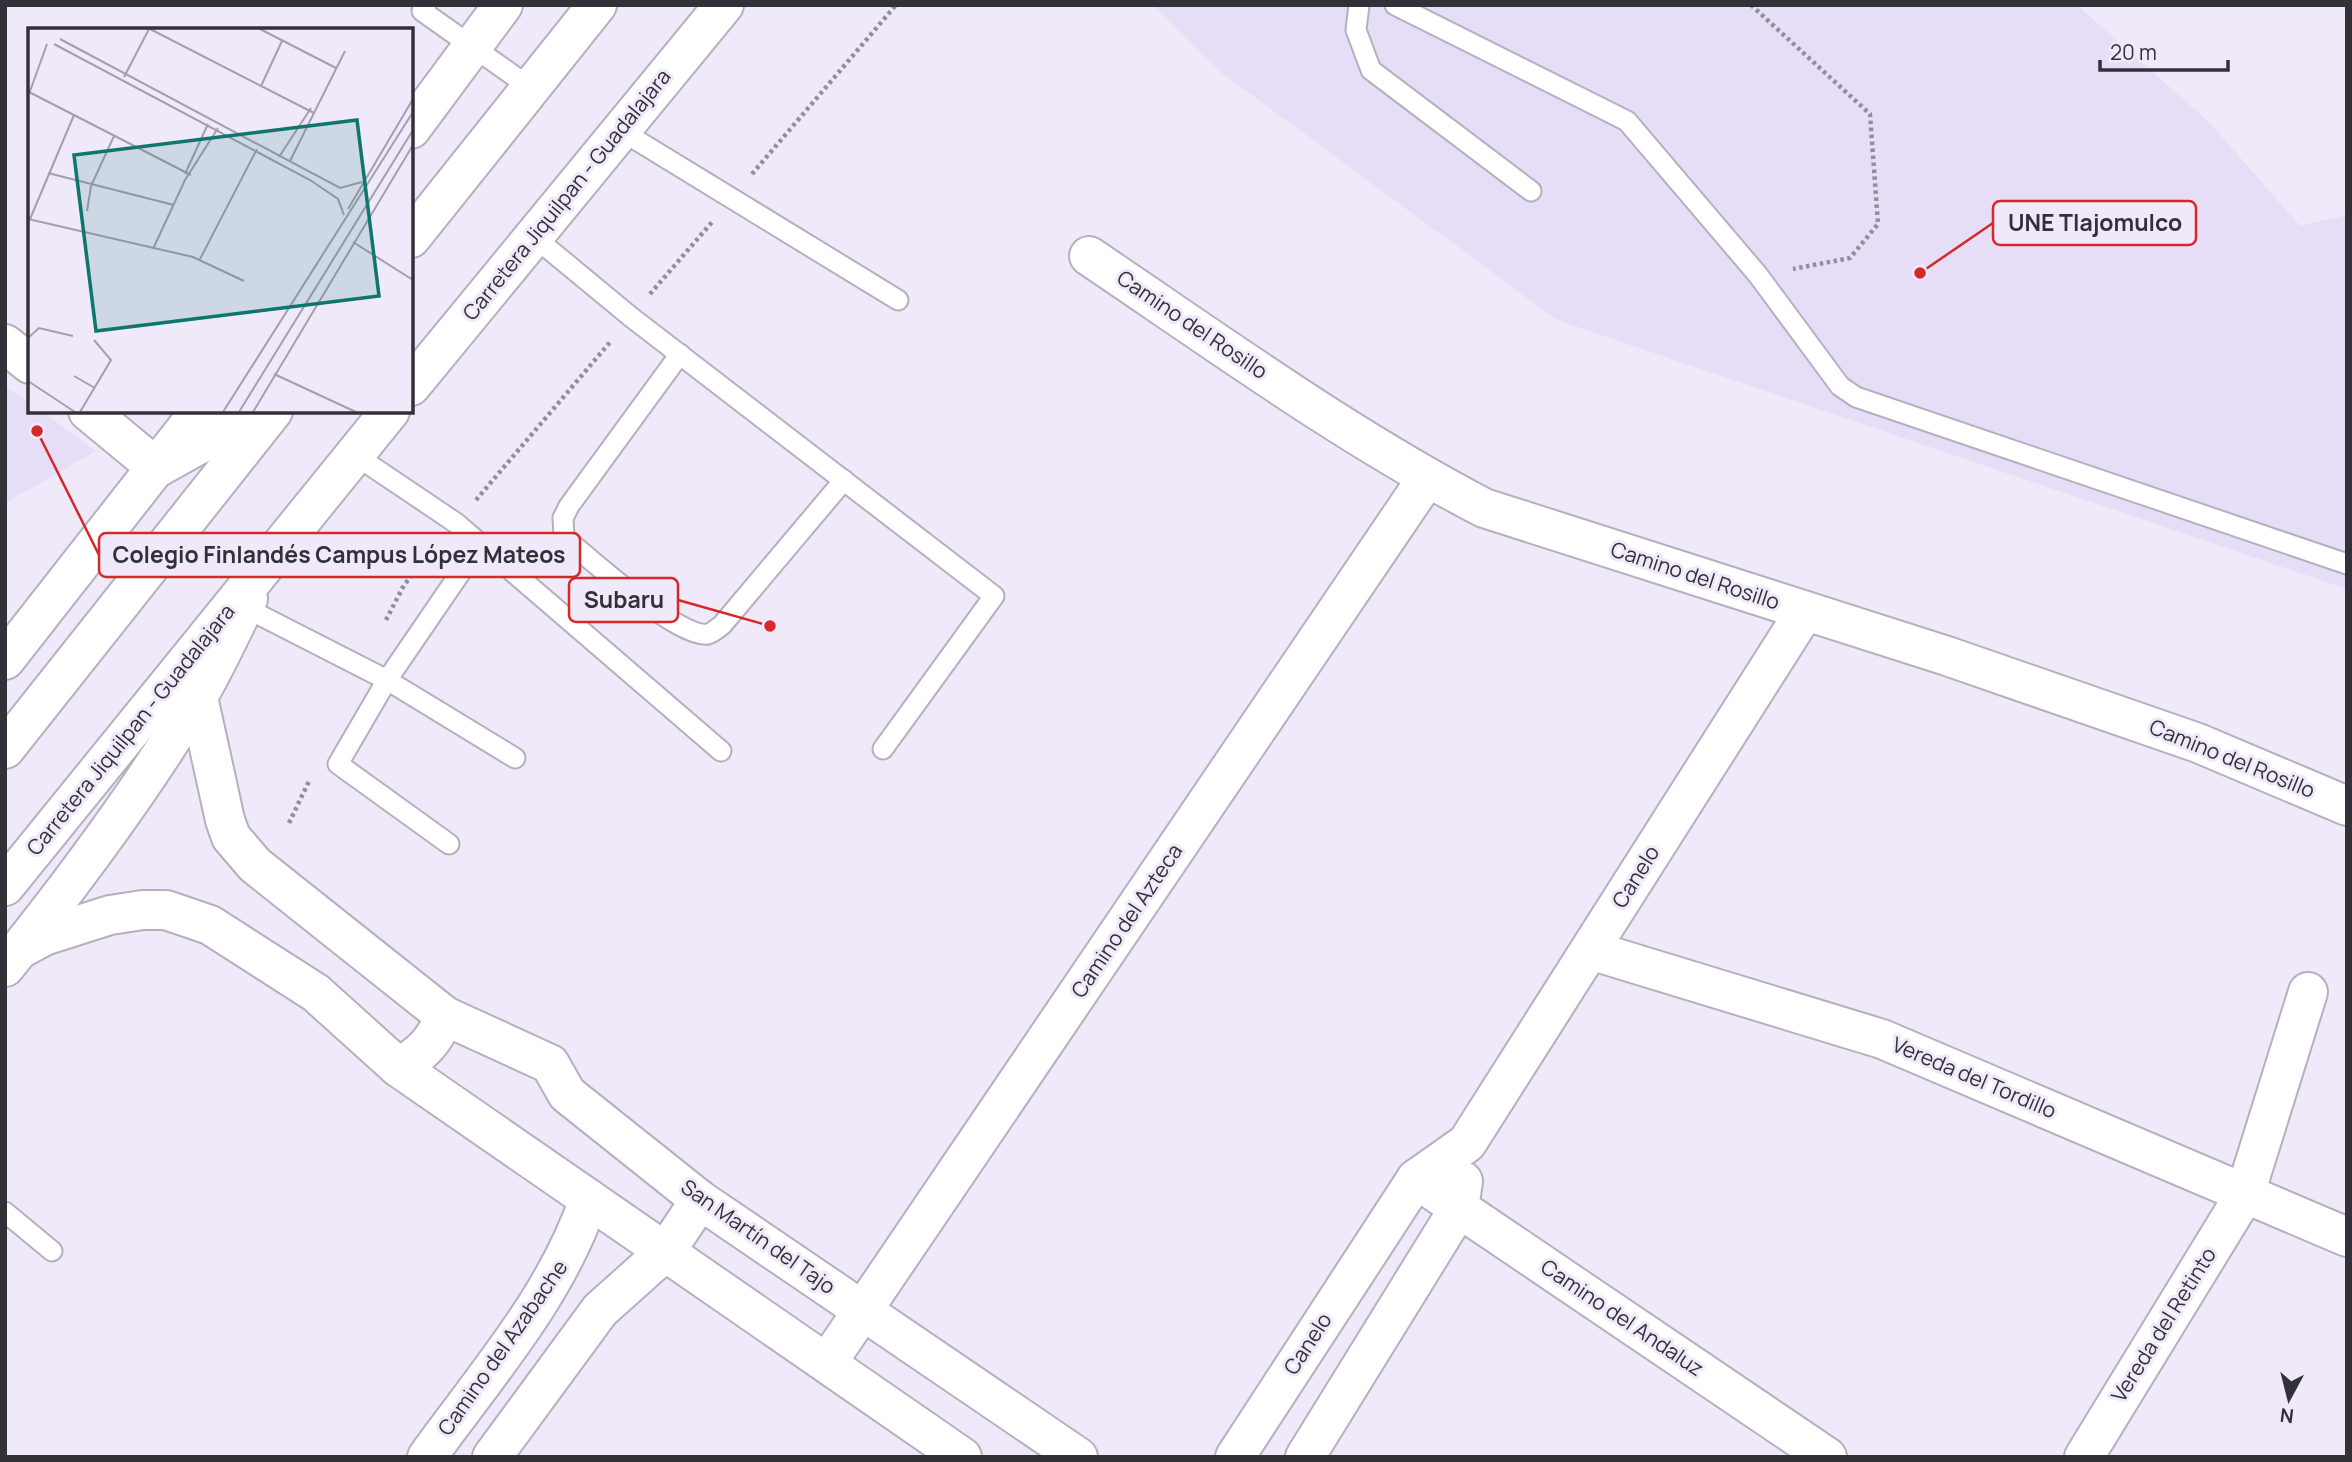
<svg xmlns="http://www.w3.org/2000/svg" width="2352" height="1462" font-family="Manrope,sans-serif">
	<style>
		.built { fill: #e6def7 }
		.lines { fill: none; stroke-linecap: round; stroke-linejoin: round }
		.lane-casing { stroke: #b5afc0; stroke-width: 23 }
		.street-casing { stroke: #b5afc0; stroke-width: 42 }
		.secondary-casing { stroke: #b5afc0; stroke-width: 42 }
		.highway-casing { stroke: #b5afc0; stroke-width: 42 }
		.path { stroke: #928e9a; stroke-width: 4.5; stroke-dasharray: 3.5 3.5; stroke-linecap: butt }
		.lane { stroke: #fff; stroke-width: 19 }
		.street { stroke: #fff; stroke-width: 38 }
		.secondary { stroke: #fff; stroke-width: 38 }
		.highway { stroke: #fff; stroke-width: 38 }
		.labels { text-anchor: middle; stroke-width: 6; stroke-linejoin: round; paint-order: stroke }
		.street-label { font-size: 21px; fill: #333138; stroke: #efe9fa }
		.inset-road { fill: none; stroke: #a49fac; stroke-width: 2 }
		.view { fill: #0f766e; fill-opacity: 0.15; stroke: #0f766e; stroke-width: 3.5 }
		.inset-edge { fill: none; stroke: #333138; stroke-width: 3.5 }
		.leader { fill: none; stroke: #d62828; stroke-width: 2.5 }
		.callout-dot { fill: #d62828; stroke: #efe9fa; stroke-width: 2.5 }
		.callout { fill: #efe9fa; stroke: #d62828; stroke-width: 2.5 }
		.callout-label { font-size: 23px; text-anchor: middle; font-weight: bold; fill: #333138 }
	</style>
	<rect width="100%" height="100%" fill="#efe9fa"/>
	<g class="built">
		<polygon points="1153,5 2077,5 2209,122 2300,226 2347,215 2347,589 1557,320 1222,73"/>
		<polygon points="5,386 30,403 30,411 41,411 96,451 5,503"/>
	</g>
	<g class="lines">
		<defs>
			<g id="lane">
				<polyline points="426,5 422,11 531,88"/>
				<polyline points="1359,5 1356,30 1371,70 1531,191"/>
				<polyline points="1395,5 1627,121 1758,275 1840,386 1856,397 2347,564"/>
				<polyline points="620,130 898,300"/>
				<polyline points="533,236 631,317 994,596 883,749"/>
				<path d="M 680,354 L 569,506 L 563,518 L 564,537 C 587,557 681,640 708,634 C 712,633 718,628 722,625 L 844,480"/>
				<polyline points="355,455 456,523 721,751"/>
				<polyline points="244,607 387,680 515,758"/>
				<polyline points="449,844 338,764 387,680 480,544"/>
				<polyline points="5,1212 52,1251"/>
			</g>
			<g id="street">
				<path d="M 1089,256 C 1218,343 1346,436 1484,508 L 1947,656 L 2198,743 L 2347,806"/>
				<polyline points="5,344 30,364"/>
				<polyline points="88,411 157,468"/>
				<polyline points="198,697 225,820 231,837 255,865 445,1016 550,1064 567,1094 700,1200 1078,1457"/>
				<polyline points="20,949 44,936 110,915 143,910 166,910 210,925 316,993 398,1067 962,1457"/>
				<polyline points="1590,950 1882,1039 2347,1237"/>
				<path d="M 398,1067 C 423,1054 434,1041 445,1016"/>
				<polyline points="1416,1179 1827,1457"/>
				<polyline points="827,1363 1427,478"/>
				<path d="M 427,1457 C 486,1375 557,1295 589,1199"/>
				<polyline points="492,1457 600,1310 666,1251 700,1200"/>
				<polyline points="1235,1457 1416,1179 1467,1143 1805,611"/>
				<polyline points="1305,1457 1459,1208 1463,1181"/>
				<polyline points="2084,1457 2245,1194 2308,992"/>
			</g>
			<g id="secondary">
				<polyline points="411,129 503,5"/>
				<polyline points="5,660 200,411"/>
				<path d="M 5,967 C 74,881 140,793 197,698 C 216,667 231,632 248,599"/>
			</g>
			<g id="highway">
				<polyline points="411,238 597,5"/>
				<polyline points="411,386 724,5"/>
				<polyline points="157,468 259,411"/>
				<polyline points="5,749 273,411"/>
				<polyline points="5,886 390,411"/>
			</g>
		</defs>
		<use href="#lane" class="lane-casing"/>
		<use href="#street" class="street-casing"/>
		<use href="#secondary" class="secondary-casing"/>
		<use href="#highway" class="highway-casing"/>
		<g class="path">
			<polyline points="1751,5 1870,114 1878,224 1850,258 1793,269"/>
			<polyline points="752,174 896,5"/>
			<polyline points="650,294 713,221"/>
			<polyline points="476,500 611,341"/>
			<polyline points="386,620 404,585 436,547"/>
			<polyline points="289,823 310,779"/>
		</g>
		<use href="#lane" class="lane"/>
		<use href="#street" class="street"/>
		<use href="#secondary" class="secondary"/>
		<use href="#highway" class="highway"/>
	</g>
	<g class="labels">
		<g class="street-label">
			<text transform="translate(567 195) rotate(-51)" y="7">Carretera Jiquilpan - Guadalajara</text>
			<text transform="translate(1192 325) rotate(34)" y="7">Camino del Rosillo</text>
			<text transform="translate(1695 576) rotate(18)" y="7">Camino del Rosillo</text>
			<text transform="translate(131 730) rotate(-51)" y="7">Carretera Jiquilpan - Guadalajara</text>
			<text transform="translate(2232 759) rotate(22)" y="7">Camino del Rosillo</text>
			<text transform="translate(1636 877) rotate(-58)" y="7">Canelo</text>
			<text transform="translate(1127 921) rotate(-56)" y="7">Camino del Azteca</text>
			<text transform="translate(1974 1078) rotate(23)" y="7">Vereda del Tordillo</text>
			<text transform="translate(758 1237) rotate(35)" y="7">San Martín del Tajo</text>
			<text transform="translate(1622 1318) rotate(34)" y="7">Camino del Andaluz</text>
			<text transform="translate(2164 1325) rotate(-58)" y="7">Vereda del Retinto</text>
			<text transform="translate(1308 1344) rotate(-57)" y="7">Canelo</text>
			<text transform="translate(503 1348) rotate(-55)" y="7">Camino del Azabache</text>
		</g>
	</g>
	<g transform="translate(28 28)">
		<rect width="385" height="385" fill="#efe9fa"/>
		<path class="inset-road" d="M 122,1 L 286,85M 232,1 L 308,40M 32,11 L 312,160 L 334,154M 26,16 L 282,152 L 310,171 L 316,187M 96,49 L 121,1M 233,58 L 254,13M 1,64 L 163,147M 1,66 L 19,16M 251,129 L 283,80M 262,133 L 317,23M 20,145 L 146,177M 157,146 L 180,96M 320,181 L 385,71M 59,183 L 63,158 L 86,108M 0,191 L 165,229 L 216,253M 2,191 L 46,87M 325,214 L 385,252M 125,221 L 157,152 L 190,100M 172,231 L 229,121M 0,310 L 11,300 L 45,308M 246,346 L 328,384M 46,348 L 67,360M 0,353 L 47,384M 52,384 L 83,332 L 66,312M 195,384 L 385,84M 211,384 L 385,102M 225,384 L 385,117"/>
		<path class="view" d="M 329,92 L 351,268 L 68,303 L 46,127 Z"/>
		<rect width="385" height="385" class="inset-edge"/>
	</g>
	<path class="leader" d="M1920 273L1993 223M37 431L99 555M770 626L678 600"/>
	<g class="callout-dot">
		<circle cx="1920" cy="273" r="7"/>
		<circle cx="37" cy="431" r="7"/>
		<circle cx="770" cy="626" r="7"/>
	</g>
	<g class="callout">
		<rect x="1993" y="201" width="203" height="44" rx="7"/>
		<rect x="99" y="533" width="481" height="44" rx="7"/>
		<rect x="569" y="578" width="109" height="44" rx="7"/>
	</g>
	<g class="callout-label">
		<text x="2095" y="231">UNE Tlajomulco</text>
		<text x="339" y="563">Colegio Finlandés Campus López Mateos</text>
		<text x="624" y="608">Subaru</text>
	</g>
	<rect width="2352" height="1462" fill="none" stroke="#333138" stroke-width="14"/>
	<g transform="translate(2289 1399) rotate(187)" stroke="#efe9fa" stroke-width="5" paint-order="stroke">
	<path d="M0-5L12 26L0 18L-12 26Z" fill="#333138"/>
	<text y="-10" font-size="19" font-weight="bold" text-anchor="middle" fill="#333138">N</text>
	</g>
	<path d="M2100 60v10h128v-10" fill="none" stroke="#333138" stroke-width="3.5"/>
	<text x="2110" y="60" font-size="21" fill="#333138" stroke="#efe9fa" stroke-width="5" paint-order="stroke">20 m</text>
</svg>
